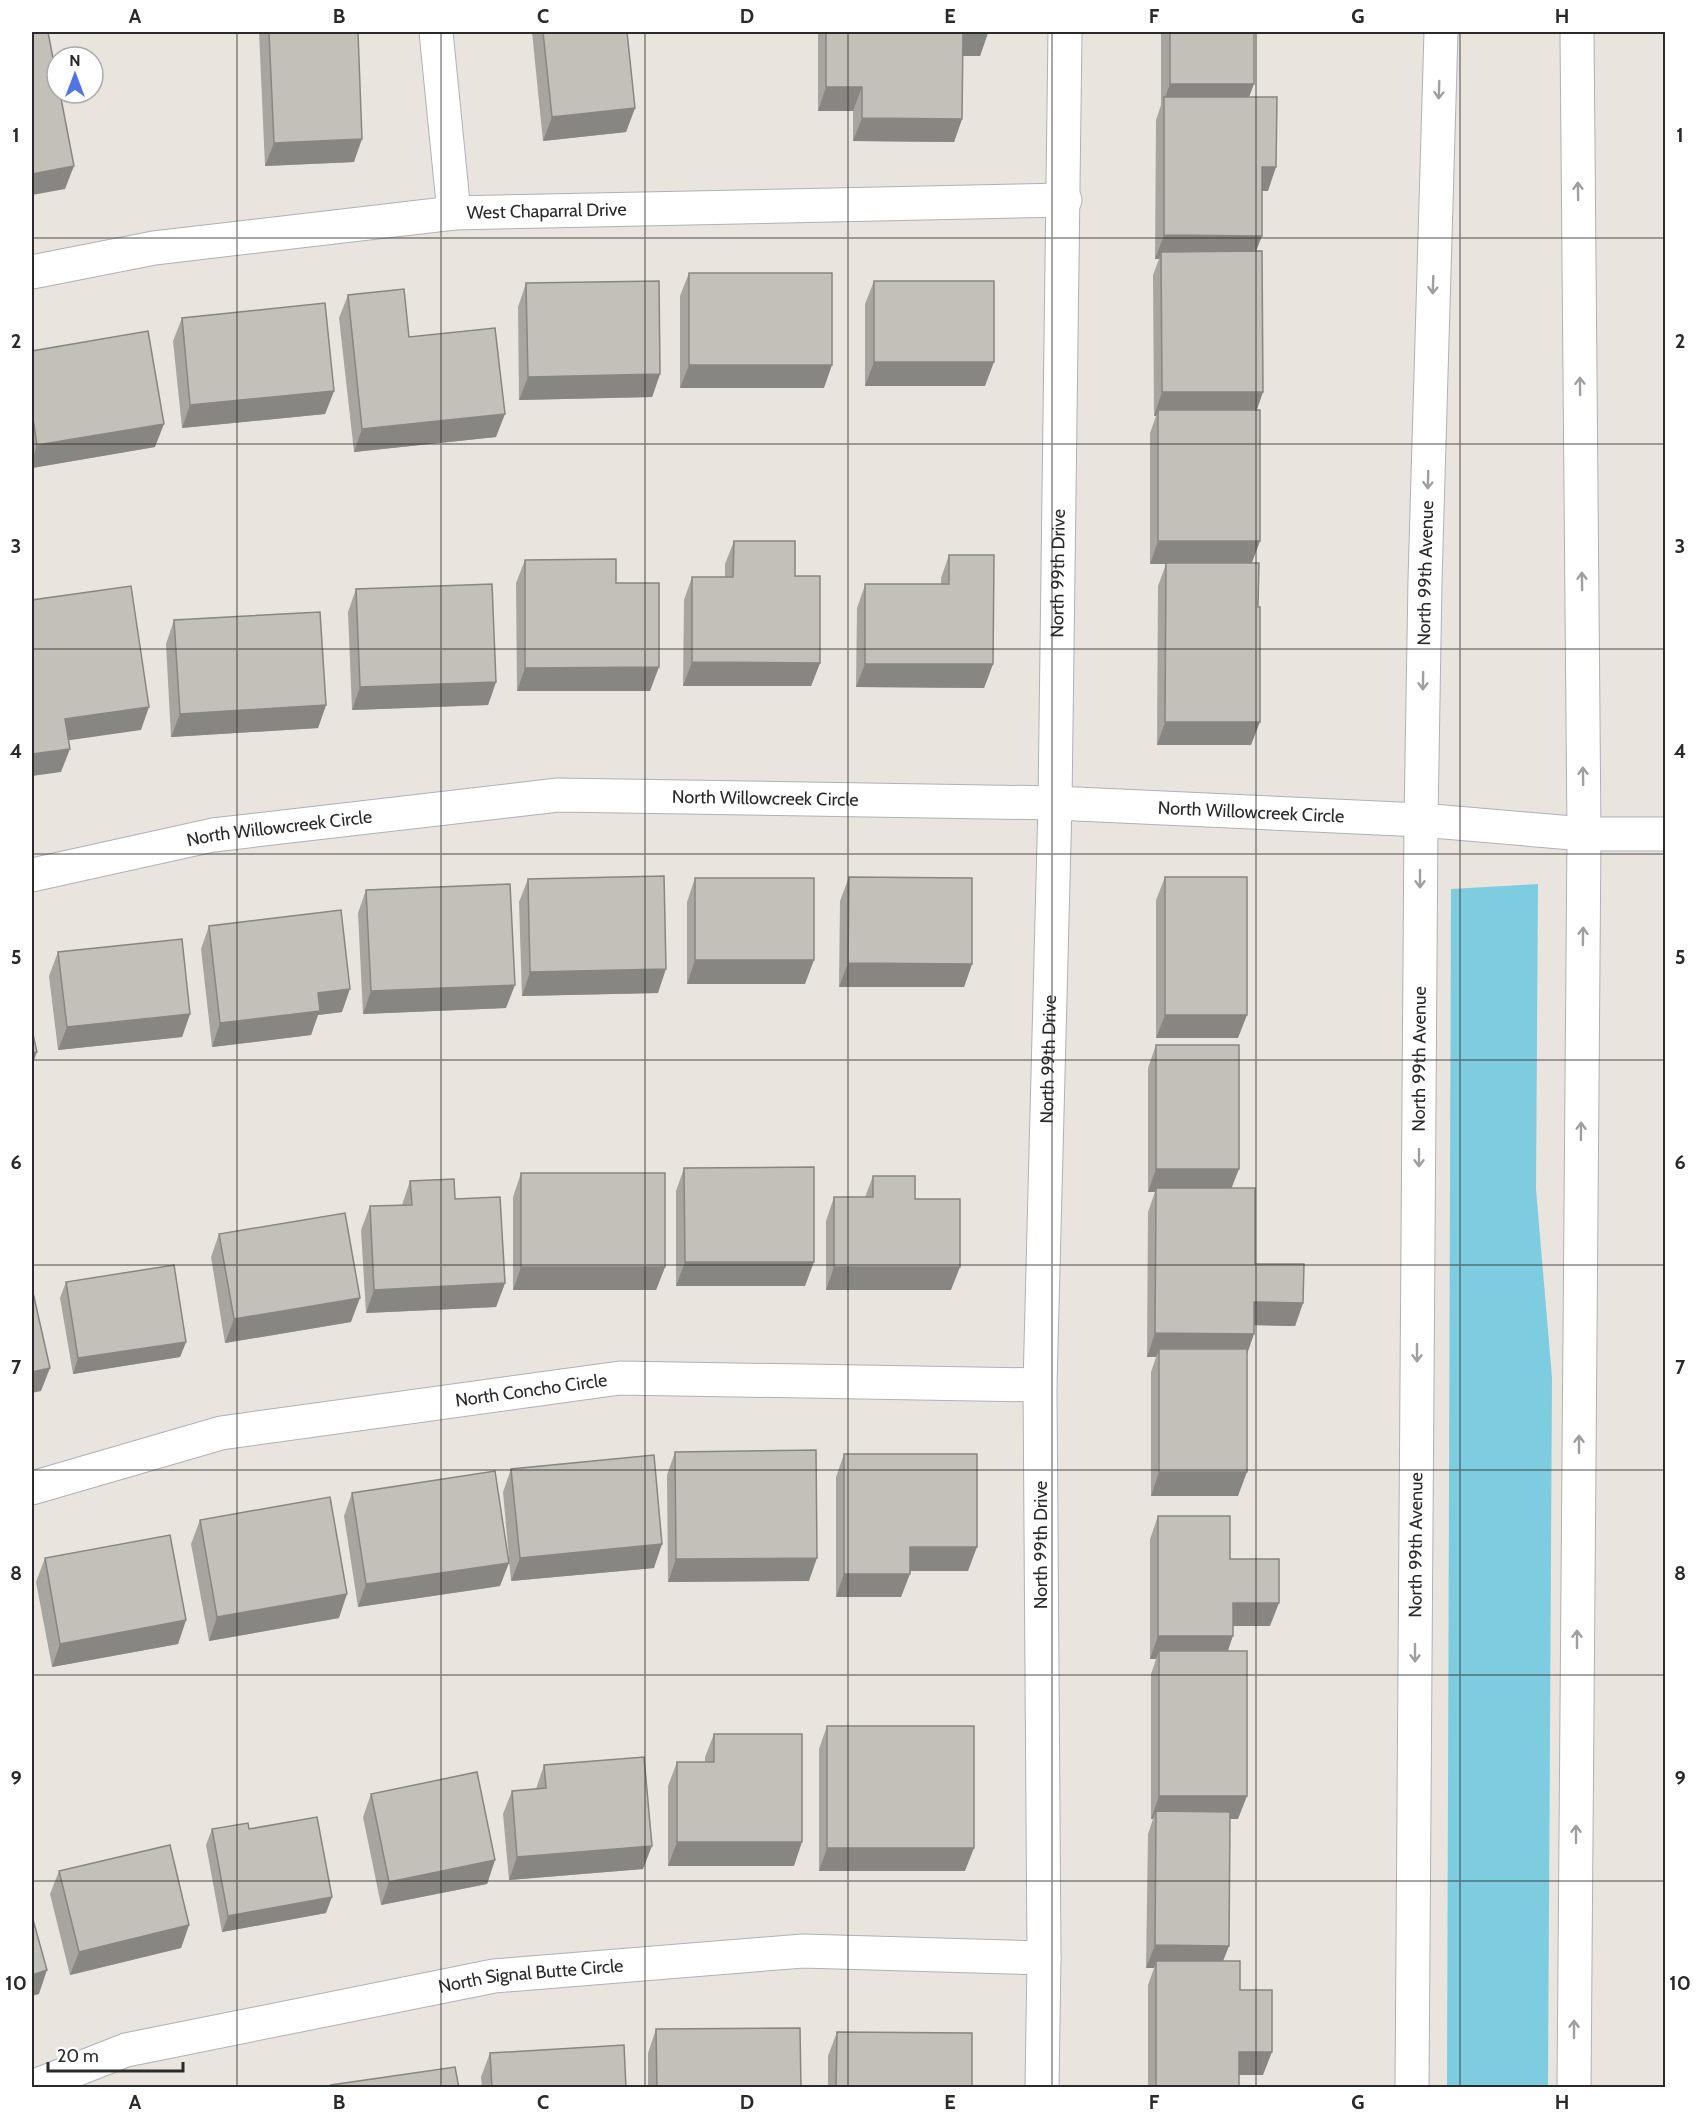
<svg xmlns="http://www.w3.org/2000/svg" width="1697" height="2119" font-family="Cabin,sans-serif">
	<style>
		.water { fill: #7dcce0 }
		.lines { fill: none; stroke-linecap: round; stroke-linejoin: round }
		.street-casing { stroke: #aeb1b9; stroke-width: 35 }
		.secondary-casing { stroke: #aeb1b9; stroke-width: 35 }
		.street { stroke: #fff; stroke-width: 33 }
		.secondary { stroke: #fff; stroke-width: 33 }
		.wall { fill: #a8a49f }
		.shaded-wall { fill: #888682 }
		.building { fill: #c3bfb9; stroke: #888682; stroke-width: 1.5 }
		.oneway { stroke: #9f9f9f }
		.grid { fill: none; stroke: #2a2a2a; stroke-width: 1.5; stroke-opacity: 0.55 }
		.labels { text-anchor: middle; stroke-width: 4.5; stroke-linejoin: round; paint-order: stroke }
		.street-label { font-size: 18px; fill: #2a2a2a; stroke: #fff }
		.neatline { fill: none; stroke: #2a2a2a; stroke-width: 2 }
		.grid-label { font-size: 20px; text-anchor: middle; font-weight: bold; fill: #2a2a2a }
	</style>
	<rect width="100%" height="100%" fill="#eae4de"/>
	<polygon class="water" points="1538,884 1536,1189 1552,1378 1548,2087 1447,2087 1451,889"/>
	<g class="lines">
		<defs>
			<g id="street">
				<polyline points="436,32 454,213"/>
				<path id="s1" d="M 32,272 L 154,248 L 454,213 L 1065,200"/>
				<path id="s2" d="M 32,875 L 213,835 L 558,795 L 1055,803 L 1421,820 L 1584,834 L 1666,834"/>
				<path id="s3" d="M 32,1488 L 221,1433 L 620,1378 L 1040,1385"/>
				<path id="s4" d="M 32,2087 L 126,2050 L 494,1976 L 803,1951 L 1044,1958"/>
				<path id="s5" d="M 1042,2088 L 1044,1958 L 1040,1385 L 1055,803 L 1065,32"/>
			</g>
			<g id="secondary">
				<path id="s6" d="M 1412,2088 L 1421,820 L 1425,580 L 1441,32"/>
				<polyline points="1574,2088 1584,834 1577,32"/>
			</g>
		</defs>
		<use href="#street" class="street-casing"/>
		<use href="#secondary" class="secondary-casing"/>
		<use href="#street" class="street"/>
		<use href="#secondary" class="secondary"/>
	</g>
	<g class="wall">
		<polygon points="259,32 358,32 354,162 265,166"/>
		<polygon points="532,32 627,32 635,108 626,132 543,141"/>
		<polygon points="818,32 988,32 980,56 963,56 962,119 954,142 853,141 853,111 818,111"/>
		<polygon points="1161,32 1254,32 1249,97 1268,191 1262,191 1256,251 1263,392 1256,410 1260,541 1252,563 1251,745 1157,745 1158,586 1166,564 1150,564 1150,433 1156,416 1154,416 1153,275 1159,259 1155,259 1156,120 1161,105"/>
		<polygon points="689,273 824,388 680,388 680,296"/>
		<polygon points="874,281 985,386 865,386 865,304"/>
		<polygon points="526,283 660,374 652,397 519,400 518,307"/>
		<polygon points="348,295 409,337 496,437 354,452 339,318"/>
		<polygon points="182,318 334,391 325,414 182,428 173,341"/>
		<polygon points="32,351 155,447 32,468"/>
		<polygon points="734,541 820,663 811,686 683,686 684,600 692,577 725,577 725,564"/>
		<polygon points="949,555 993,664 984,688 856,687 857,608 865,585 941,584 941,578"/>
		<polygon points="525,560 616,583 650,691 517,691 516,583"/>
		<polygon points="356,589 496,682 488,705 352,710 348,612"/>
		<polygon points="174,620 326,705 318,728 171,737 166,644"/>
		<polygon points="849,877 972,964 964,987 839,987 840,901"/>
		<polygon points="1165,877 1238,1038 1156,1038 1156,900"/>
		<polygon points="695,878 805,984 687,984 687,902"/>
		<polygon points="528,879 658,993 522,996 519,902"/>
		<polygon points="366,890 506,1008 363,1014 358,913"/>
		<polygon points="209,926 342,1012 318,1015 311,1035 212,1047 201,949"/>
		<polygon points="58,952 190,1014 182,1037 58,1050 49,976"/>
		<polygon points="1156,1045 1232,1188 1255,1264 1303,1303 1295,1326 1254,1325 1247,1355 1238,1496 1151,1496 1151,1372 1156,1357 1147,1357 1148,1212 1155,1192 1148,1192 1148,1068"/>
		<polygon points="684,1168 805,1286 676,1286 676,1191"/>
		<polygon points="521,1173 665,1267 656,1290 513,1290 513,1197"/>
		<polygon points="873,1176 915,1199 951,1290 826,1290 826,1221 834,1197 865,1197"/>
		<polygon points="410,1181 455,1199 505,1283 496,1307 366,1313 361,1230 370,1206 402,1205"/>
		<polygon points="219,1234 351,1322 225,1343 211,1257"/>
		<polygon points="66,1282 186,1342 180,1357 73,1374 60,1298"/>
		<polygon points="675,1452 809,1581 668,1582 667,1475"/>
		<polygon points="844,1454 968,1571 910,1571 901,1597 836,1597 836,1477"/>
		<polygon points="511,1469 654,1568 511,1581 503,1492"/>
		<polygon points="352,1493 500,1586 358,1607 344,1516"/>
		<polygon points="1158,1516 1230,1559 1270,1626 1233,1626 1228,1651 1238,1819 1230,1819 1223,1961 1240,1990 1263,2075 1239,2075 1239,2088 1148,2088 1148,1985 1154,1968 1146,1968 1148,1834 1153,1819 1151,1819 1151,1674 1156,1659 1150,1659 1150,1539"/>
		<polygon points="200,1520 339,1618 209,1641 191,1544"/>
		<polygon points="45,1558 186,1620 178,1644 52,1667 36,1582"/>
		<polygon points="827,1726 965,1871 819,1871 819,1749"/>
		<polygon points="714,1734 794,1866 668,1866 668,1786 677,1762 705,1762 705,1757"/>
		<polygon points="544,1765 643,1869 509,1880 503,1814 512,1791 536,1789"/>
		<polygon points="371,1794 495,1860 487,1884 381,1905 363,1817"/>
		<polygon points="212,1829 249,1829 326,1913 222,1932 206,1845"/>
		<polygon points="59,1871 189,1925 181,1948 70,1975 50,1894"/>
		<polygon points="656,2029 801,2088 648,2088 648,2053"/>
		<polygon points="837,2032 972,2088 828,2088 828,2056"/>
		<polygon points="490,2053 626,2088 482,2088 481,2077"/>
	</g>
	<g class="shaded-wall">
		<polygon points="963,33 988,33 980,56 954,56"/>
		<polygon points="1170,84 1254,84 1245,108 1164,100"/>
		<polygon points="826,87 862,87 853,111 818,111"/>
		<polygon points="635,108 626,132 543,141 552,117"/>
		<polygon points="862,118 962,119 954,142 853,141"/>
		<polygon points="362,139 354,162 265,166 274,143"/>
		<polygon points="74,166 65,189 32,195 32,174"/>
		<polygon points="1262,167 1276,167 1268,191 1253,191"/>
		<polygon points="1164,235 1262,236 1253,259 1161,252 1159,259 1155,259"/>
		<polygon points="874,362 994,362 985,386 865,386"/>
		<polygon points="689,365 832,365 824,388 680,388"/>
		<polygon points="660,374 652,397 519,400 528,377"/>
		<polygon points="334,391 325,414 182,428 190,405"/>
		<polygon points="1162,392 1263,392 1255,415 1158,410 1156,416 1154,416"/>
		<polygon points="505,414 496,437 354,452 362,429"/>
		<polygon points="164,424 155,447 32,468 32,461 37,445"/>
		<polygon points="1158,541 1260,541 1251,564 1150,564"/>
		<polygon points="692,662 820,663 811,686 683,686"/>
		<polygon points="865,664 993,664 984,688 856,687"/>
		<polygon points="659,667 650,691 517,691 525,668"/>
		<polygon points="496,682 488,705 352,710 360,687"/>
		<polygon points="326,705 318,728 171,737 180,714"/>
		<polygon points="149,707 141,730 57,742 65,719"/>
		<polygon points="1165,722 1260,722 1251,745 1157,745"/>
		<polygon points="70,749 61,772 32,776 32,754"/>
		<polygon points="695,960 814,960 805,984 687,984"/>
		<polygon points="848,963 972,964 964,987 839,987"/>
		<polygon points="666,969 658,993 522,996 530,972"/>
		<polygon points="515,985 506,1008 363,1014 371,991"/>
		<polygon points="350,989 342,1012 318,1015 311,1035 212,1047 220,1023 318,993"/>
		<polygon points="190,1014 182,1037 58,1050 67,1027"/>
		<polygon points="1165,1015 1247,1015 1238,1038 1156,1038"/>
		<polygon points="37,1052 32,1066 32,1053"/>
		<polygon points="1156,1169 1239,1169 1230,1192 1156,1188 1155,1192 1148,1192"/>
		<polygon points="685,1262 814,1262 805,1286 676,1286"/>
		<polygon points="521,1267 665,1267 656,1290 513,1290"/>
		<polygon points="834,1267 960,1267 951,1290 826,1290"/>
		<polygon points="505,1283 496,1307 366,1313 374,1290"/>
		<polygon points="360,1298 351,1322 225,1343 234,1319"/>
		<polygon points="1254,1302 1303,1303 1295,1326 1246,1325"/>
		<polygon points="1155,1333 1254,1334 1246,1357 1159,1349 1156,1357 1147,1357"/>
		<polygon points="186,1342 180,1357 73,1374 78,1358"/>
		<polygon points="50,1368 41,1391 32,1393 32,1372"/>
		<polygon points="1159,1472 1247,1472 1238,1496 1151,1496"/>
		<polygon points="662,1544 654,1568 511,1581 520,1558"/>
		<polygon points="910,1547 977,1547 968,1571 901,1571"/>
		<polygon points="817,1558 809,1581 668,1582 676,1559"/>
		<polygon points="509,1563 500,1586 358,1607 366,1584"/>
		<polygon points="844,1574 910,1574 901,1597 836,1597"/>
		<polygon points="347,1594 339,1618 209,1641 217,1617"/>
		<polygon points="1233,1603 1279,1603 1270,1626 1225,1626"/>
		<polygon points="186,1620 178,1644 52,1667 60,1644"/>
		<polygon points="1158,1636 1233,1636 1225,1659 1159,1651 1156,1659 1150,1659"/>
		<polygon points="1159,1796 1247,1796 1238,1819 1156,1819 1156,1811 1153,1819 1151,1819"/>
		<polygon points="677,1842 802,1842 794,1866 668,1866"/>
		<polygon points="652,1846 643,1869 509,1880 517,1857"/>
		<polygon points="827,1848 974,1848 965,1871 819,1871"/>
		<polygon points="495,1860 487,1884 381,1905 389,1882"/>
		<polygon points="332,1897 326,1913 222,1932 228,1916"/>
		<polygon points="189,1925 181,1948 70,1975 79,1952"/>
		<polygon points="1155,1945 1229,1946 1220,1969 1156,1961 1154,1968 1146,1968"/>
		<polygon points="47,1970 39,1994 32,1996 32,1975"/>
		<polygon points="1239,2052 1272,2052 1263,2075 1230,2075"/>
	</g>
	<g class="building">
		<polygon points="32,32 48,32 57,79 57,93 60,93 74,166 32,174"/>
		<polygon points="269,32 358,32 362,139 274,143"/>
		<polygon points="543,32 627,32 635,108 552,117"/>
		<polygon points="826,32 988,32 988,33 963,33 962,119 862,118 862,87 826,87"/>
		<rect x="1170" y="32" width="84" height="52"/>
		<polygon points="1164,97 1277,97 1276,167 1262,167 1262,236 1164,235"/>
		<polygon points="1262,251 1263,392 1162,392 1161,252"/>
		<rect x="689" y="273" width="143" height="92"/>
		<polygon points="659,281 660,374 528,377 526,283"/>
		<rect x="874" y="281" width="120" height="81"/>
		<polygon points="404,289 409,337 495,328 505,414 362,429 348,295"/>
		<polygon points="325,303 334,391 190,405 182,318"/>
		<polygon points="148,331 164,424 37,445 32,411 32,351"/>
		<rect x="1158" y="410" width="102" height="131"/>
		<polygon points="734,541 795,541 795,576 820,576 820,663 692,662 692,577 733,577"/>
		<polygon points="949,555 994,555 993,664 865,664 865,584 949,584"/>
		<polygon points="616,559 616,583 659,583 659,667 525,668 525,560"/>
		<polygon points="1166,563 1259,563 1258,607 1260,607 1260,722 1165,722"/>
		<polygon points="492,584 496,682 360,687 356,589"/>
		<polygon points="131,586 149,707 65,719 70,749 32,754 32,600"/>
		<polygon points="320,612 326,705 180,714 174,620"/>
		<polygon points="664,876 666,969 530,972 528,879"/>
		<polygon points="849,877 972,878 972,964 848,963"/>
		<rect x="1165" y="877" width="82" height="138"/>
		<rect x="695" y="878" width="119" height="82"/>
		<polygon points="510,884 515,985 371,991 366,890"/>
		<polygon points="341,910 350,989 318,993 320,1011 220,1023 209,926"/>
		<polygon points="182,939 190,1014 67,1027 58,952"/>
		<polygon points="32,1030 37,1052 32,1053"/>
		<rect x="1156" y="1045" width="83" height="124"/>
		<polygon points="814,1167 814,1262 685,1262 684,1168"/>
		<rect x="521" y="1173" width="144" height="94"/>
		<polygon points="873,1176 915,1176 915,1199 960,1199 960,1267 834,1267 834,1197 873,1197"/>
		<polygon points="454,1179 455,1199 500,1197 505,1283 374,1290 370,1206 412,1205 410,1181"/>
		<polygon points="1156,1188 1255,1188 1255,1264 1304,1264 1303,1303 1254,1302 1254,1334 1155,1333"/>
		<polygon points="345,1213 360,1298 234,1319 219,1234"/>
		<polygon points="174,1265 186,1342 78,1358 66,1282"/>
		<polygon points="32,1288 50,1368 32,1372"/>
		<rect x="1159" y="1349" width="88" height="123"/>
		<polygon points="816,1450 817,1558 676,1559 675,1452"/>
		<polygon points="844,1454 977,1454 977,1547 910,1547 910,1574 844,1574"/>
		<polygon points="654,1455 662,1544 520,1558 511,1469"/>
		<polygon points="495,1471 509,1563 366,1584 352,1493"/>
		<polygon points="330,1497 347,1594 217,1617 200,1520"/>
		<polygon points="1158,1516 1230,1516 1230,1559 1279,1559 1279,1603 1233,1603 1233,1636 1158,1636"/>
		<polygon points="170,1535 186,1620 60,1644 45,1558"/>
		<rect x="1159" y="1651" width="88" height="145"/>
		<rect x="827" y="1726" width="147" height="122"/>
		<polygon points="714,1734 802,1734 802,1842 677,1842 677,1762 714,1762"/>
		<polygon points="644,1757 652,1846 517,1857 512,1791 546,1788 544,1765"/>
		<polygon points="477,1772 495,1860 389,1882 371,1794"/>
		<polygon points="1156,1811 1230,1812 1229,1946 1155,1945"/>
		<polygon points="317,1817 332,1897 228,1916 212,1829 248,1823 249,1829"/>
		<polygon points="170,1845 189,1925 79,1952 59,1871"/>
		<polygon points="32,1916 47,1970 32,1975"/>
		<polygon points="1156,1961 1240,1961 1240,1990 1272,1990 1272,2052 1239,2052 1239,2088 1156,2088"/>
		<polygon points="800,2028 801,2088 657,2088 656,2029"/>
		<polygon points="837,2032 972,2033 972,2088 836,2088"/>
		<polygon points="624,2045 626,2088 492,2088 490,2053"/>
		<polygon points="455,2067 459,2088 331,2088 331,2085"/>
	</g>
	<defs><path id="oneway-shaft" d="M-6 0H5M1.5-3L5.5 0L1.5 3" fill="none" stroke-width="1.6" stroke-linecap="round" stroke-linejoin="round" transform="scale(1.5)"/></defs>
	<g class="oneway">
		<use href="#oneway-shaft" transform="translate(1439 90) rotate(92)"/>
		<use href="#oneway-shaft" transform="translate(1578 191) rotate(-91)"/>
		<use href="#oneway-shaft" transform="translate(1433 285) rotate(92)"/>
		<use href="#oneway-shaft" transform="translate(1580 386) rotate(-91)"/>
		<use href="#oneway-shaft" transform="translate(1428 480) rotate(92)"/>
		<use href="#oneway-shaft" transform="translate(1582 581) rotate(-91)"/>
		<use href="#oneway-shaft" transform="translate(1423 681) rotate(91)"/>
		<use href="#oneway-shaft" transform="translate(1583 776) rotate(-91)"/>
		<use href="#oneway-shaft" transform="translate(1420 879) rotate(90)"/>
		<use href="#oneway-shaft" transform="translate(1583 936) rotate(-89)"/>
		<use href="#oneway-shaft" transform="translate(1581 1131) rotate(-89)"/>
		<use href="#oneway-shaft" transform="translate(1419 1158) rotate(90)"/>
		<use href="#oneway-shaft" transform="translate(1417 1353) rotate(90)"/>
		<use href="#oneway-shaft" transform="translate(1579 1444) rotate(-90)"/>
		<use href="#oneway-shaft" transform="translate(1577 1639) rotate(-90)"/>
		<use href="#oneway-shaft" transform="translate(1415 1653) rotate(90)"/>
		<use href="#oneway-shaft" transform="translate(1576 1834) rotate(-90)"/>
		<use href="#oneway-shaft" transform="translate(1574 2029) rotate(-90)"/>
	</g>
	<path class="grid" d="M 237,32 L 237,2088M 441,32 L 441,2088M 645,32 L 645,2088M 848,32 L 848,2088M 1052,32 L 1052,2088M 1256,32 L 1256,2088M 1460,32 L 1460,2088M 32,238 L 1666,238M 32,444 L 1666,444M 32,649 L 1666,649M 32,854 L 1666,854M 32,1060 L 1666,1060M 32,1265 L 1666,1265M 32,1470 L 1666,1470M 32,1675 L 1666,1675M 32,1881 L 1666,1881"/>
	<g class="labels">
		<g class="street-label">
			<text dy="6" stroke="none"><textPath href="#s1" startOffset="519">West Chaparral Drive</textPath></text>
			<text dy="6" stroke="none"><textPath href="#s6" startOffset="1515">North 99th Avenue</textPath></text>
			<text dy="6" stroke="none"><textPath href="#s5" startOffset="1515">North 99th Drive</textPath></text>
			<text dy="6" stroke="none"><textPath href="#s2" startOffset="740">North Willowcreek Circle</textPath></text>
			<text dy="6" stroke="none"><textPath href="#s2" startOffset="1226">North Willowcreek Circle</textPath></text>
			<text dy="6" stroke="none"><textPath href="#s2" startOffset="252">North Willowcreek Circle</textPath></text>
			<text dy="6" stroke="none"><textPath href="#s5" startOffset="1029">North 99th Drive</textPath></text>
			<text dy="6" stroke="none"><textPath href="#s6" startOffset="1029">North 99th Avenue</textPath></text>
			<text dy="6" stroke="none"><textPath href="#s3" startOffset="510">North Concho Circle</textPath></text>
			<text transform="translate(1041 1545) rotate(-90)" y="6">North 99th Drive</text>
			<text dy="6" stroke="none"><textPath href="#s6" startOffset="543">North 99th Avenue</textPath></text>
			<text dy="6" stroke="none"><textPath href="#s4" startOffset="513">North Signal Butte Circle</textPath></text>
		</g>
	</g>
	<rect width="1697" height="2119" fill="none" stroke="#ffffff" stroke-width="66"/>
	<g transform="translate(75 75)"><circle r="28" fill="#ffffff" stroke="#aaaaaa" stroke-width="1.5"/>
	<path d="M0-4.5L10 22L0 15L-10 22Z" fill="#5176e4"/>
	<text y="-9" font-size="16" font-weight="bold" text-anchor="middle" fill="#2a2a2a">N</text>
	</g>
	<path d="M48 2062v9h135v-9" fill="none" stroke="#2a2a2a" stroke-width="3"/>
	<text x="57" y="2062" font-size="18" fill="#2a2a2a" stroke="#ffffff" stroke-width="4.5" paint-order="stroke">20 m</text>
	<rect x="33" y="33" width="1631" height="2053" class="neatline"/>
	<g class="grid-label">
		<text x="135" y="23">A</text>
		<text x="339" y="23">B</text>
		<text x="543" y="23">C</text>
		<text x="747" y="23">D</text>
		<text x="950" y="23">E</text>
		<text x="1154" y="23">F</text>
		<text x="1358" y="23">G</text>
		<text x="1562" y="23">H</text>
		<text x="16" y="142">1</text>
		<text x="1680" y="142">1</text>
		<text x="16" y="348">2</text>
		<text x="1680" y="348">2</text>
		<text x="16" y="553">3</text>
		<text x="1680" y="553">3</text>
		<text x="16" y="758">4</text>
		<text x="1680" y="758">4</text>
		<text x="16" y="964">5</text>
		<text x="1680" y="964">5</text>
		<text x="16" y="1169">6</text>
		<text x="1680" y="1169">6</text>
		<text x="16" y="1374">7</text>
		<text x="1680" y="1374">7</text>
		<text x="16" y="1580">8</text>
		<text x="1680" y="1580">8</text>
		<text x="16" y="1785">9</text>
		<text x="1680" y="1785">9</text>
		<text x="16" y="1990">10</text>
		<text x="1680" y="1990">10</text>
		<text x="135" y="2109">A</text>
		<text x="339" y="2109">B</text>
		<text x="543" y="2109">C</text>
		<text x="747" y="2109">D</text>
		<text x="950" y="2109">E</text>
		<text x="1154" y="2109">F</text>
		<text x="1358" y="2109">G</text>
		<text x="1562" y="2109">H</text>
	</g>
</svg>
